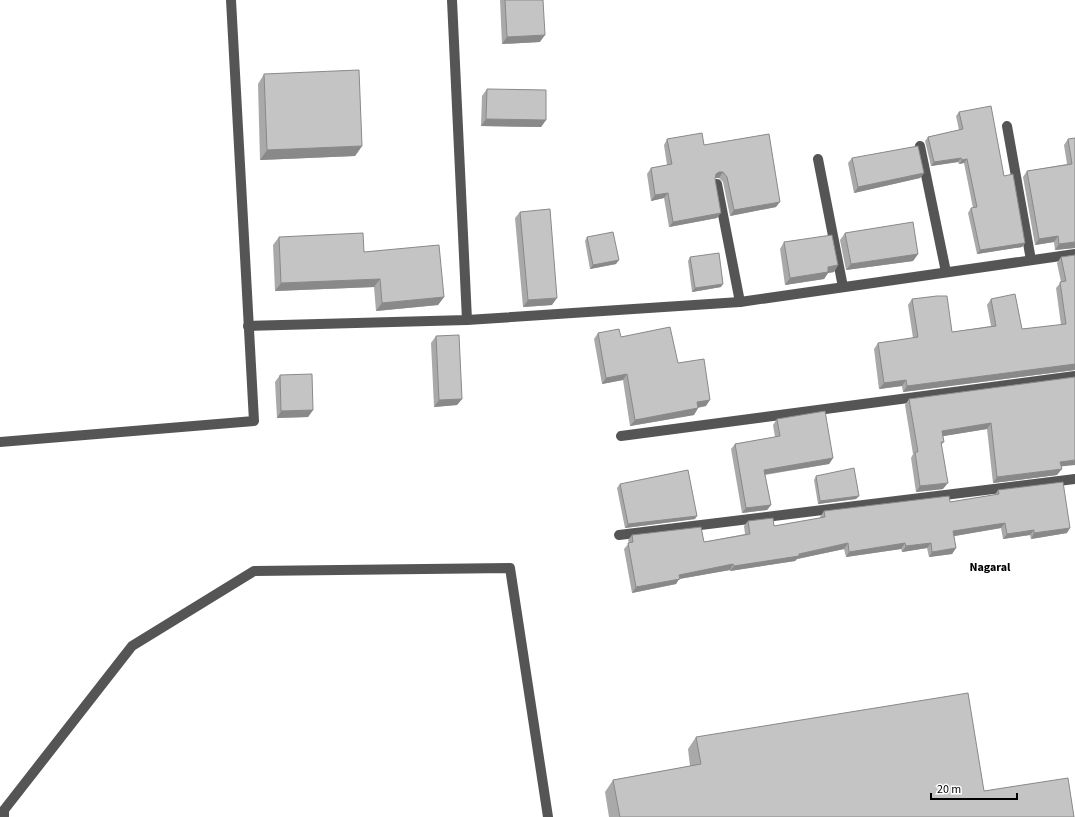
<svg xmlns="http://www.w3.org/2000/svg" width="1075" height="817" font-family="'Source Sans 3',sans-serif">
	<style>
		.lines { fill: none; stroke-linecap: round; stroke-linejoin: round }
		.minor { stroke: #555; stroke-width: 10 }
		.wall { fill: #a9a9a9 }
		.shaded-wall { fill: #898989 }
		.building { fill: #c4c4c4; stroke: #898989 }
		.labels { text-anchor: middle; stroke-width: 3.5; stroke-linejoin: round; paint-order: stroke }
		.neighbourhood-label { font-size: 12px; font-weight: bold; fill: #000; stroke: #fff }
	</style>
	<rect width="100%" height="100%" fill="#fff"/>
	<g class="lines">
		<g class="minor">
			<polyline points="452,0 467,320"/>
			<polyline points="1007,126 1031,260"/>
			<polyline points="920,146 946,272"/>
			<polyline points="818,159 843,287"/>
			<polyline points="717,184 740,302"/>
			<polyline points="248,326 467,320 740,302 1075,254"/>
			<polyline points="621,436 1075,376"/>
			<polyline points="0,442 254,421 231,0"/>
			<polyline points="619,535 1075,479"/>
			<polyline points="4,817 4,810 132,646 254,571 510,568 548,817"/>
		</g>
	</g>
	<g class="wall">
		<polygon points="500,0 543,0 540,42 502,44"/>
		<polygon points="264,74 362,146 355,156 260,160 258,84"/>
		<polygon points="487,89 546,120 541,127 481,126 482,96"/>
		<polygon points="959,112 1004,176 1025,243 1022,247 977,254 968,213 971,208 973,208 964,163 959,164 958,162 931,166 925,141 928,137 959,130 956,116"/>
		<polygon points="1075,138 1074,248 1055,250 1054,242 1035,245 1023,177 1027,171 1067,164 1064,145 1068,139"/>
		<polygon points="667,139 704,145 776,207 730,216 723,182 719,178 715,178 715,179 717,218 669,227 664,198 651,201 647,174 651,168 667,165 664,145"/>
		<polygon points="852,158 924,173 920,178 854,193 848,163"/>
		<polygon points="520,212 552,305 523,307 515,218"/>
		<polygon points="845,233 918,254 913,261 846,270 840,240"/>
		<polygon points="279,237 364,252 444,297 438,305 376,311 374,287 275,291 273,245"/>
		<polygon points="587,237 616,264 590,269 585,241"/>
		<polygon points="784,242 838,265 834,272 828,273 824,279 785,285 780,249"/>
		<polygon points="1075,255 1075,370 903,392 902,386 879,389 874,349 878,343 913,338 908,305 912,299 952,332 991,326 987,305 991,299 1022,329 1061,325 1056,288 1061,282 1057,263 1061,257"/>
		<polygon points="690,257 721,287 692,292 688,261"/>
		<polygon points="598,333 621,337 678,363 706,406 698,408 694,415 630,426 623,380 602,384 594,339"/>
		<polygon points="436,336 462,399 457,405 434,407 431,343"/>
		<polygon points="280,375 313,410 308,417 277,418 275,382"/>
		<polygon points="1075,377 1061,467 1057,475 993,483 987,429 943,436 944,442 941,445 943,489 916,492 911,458 913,454 905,405 909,399"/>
		<polygon points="777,419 833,458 829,464 765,475 771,505 767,510 742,513 731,449 735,444 775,437 773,425"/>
		<polygon points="816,476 859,496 856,499 818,504 814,480"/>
		<polygon points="620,484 695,519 625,528 617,488"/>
		<polygon points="998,490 1067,533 1031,539 1030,535 1003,539 1001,528 954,536 956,548 952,554 929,557 927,548 902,552 901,549 846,557 844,549 797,559 795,561 730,571 730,570 679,579 676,584 632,593 624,549 629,543 628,540 632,535 704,542 745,534 744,526 748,521 774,526 820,518 820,517 824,511 950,502 995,495"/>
		<polygon points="696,737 984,791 1074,817 609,817 605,792 613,780 690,766 688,749"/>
	</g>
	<g class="shaded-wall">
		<polygon points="545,35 540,42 502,44 507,37"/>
		<polygon points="486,119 546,120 541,127 481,126"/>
		<polygon points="362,146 355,156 260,160 267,150"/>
		<polygon points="961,158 958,162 931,166 934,162"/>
		<polygon points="967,159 964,163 959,164 962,160"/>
		<polygon points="719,172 723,172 719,178 715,178 712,179 716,174"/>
		<polygon points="924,173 920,178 854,193 858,187"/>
		<polygon points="668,193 664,198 651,201 655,195"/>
		<polygon points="780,202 776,207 730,216 734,210"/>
		<polygon points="721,213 717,218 669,227 673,222"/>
		<polygon points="1058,236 1054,242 1035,245 1039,239"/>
		<polygon points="1075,242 1075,248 1055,250 1059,244"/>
		<polygon points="1025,243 1022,247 977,254 980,250"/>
		<polygon points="918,254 913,261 846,270 851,264"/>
		<polygon points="619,260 616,264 590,269 593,265"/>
		<polygon points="838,265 834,272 828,273 824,279 785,285 790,278 828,267"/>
		<polygon points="380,279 374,287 275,291 281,283"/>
		<polygon points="723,284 721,287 692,292 695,288"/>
		<polygon points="444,297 438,305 376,311 382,303"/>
		<polygon points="557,298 552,305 523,307 528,300"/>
		<polygon points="1075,364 1075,370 903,392 907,386"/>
		<polygon points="627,374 623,380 602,384 606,378"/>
		<polygon points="906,380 902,386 879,389 884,383"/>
		<polygon points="462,399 457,405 434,407 439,400"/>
		<polygon points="710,400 706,406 693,408 697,402"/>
		<polygon points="698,408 694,415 630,426 635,420"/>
		<polygon points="313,410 308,417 277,418 281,411"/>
		<polygon points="991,423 987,429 938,437 942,431"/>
		<polygon points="833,458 829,464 760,475 764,470"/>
		<polygon points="1075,460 1075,465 1056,467 1060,462"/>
		<polygon points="1062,469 1057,475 993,483 997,477"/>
		<polygon points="948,483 943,489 916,492 920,486"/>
		<polygon points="859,496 856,499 818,504 820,501"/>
		<polygon points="771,505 767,510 742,513 746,508"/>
		<polygon points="697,516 695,519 625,528 628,524"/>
		<polygon points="1005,523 1001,528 949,537 953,531"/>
		<polygon points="1070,528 1067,533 1031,539 1034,533"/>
		<polygon points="1034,530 1030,535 1003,539 1007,534"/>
		<polygon points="848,543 844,549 797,559 795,561 730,571 734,566 799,554"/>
		<polygon points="905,543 901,549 846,557 849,552"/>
		<polygon points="931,543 927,548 902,552 906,546"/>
		<polygon points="956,548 952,554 929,557 932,552"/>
		<polygon points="733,564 730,570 679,579 676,584 632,593 636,587 679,575"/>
	</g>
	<g class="building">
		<polygon points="505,0 543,0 545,35 507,37"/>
		<polygon points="359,70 362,146 267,150 264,74"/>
		<polygon points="487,89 546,90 546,120 486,119"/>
		<polygon points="991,106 1004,176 1013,174 1025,243 980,250 971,208 977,207 967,159 962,160 961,158 934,162 928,137 963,129 959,112"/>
		<polygon points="702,133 704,145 769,134 780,202 734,210 727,177 723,172 719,172 716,174 715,179 721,213 673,222 668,193 655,195 651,168 672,164 667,139"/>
		<polygon points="1075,138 1075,242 1059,244 1058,236 1039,239 1027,171 1072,164 1068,139"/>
		<polygon points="918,146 924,173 858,187 852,158"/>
		<polygon points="550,209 557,298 528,300 520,212"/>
		<polygon points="913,222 918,254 851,264 845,233"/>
		<polygon points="613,232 619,260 593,265 587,237"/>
		<polygon points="363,233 364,252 439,245 444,297 382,303 380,279 281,283 279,237"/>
		<polygon points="832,235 838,265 828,267 828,272 790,278 784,242"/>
		<polygon points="719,253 723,284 695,288 690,257"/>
		<polygon points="1075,255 1075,364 907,386 906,380 884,383 878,343 918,337 912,299 937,296 947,296 952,332 996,326 991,299 1015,294 1022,329 1066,324 1060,282 1066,281 1061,257"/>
		<polygon points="670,327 678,363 704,359 710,400 697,402 698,408 635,420 627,374 606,378 598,333 619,329 621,337"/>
		<polygon points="459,335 462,399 439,400 436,336"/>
		<polygon points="312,374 313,410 281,411 280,375"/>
		<polygon points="1075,377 1075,460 1060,462 1062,469 997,477 991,423 942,431 944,442 941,442 948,483 920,486 915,452 918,452 909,399"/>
		<polygon points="825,411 833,458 764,470 771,505 746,508 735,444 780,436 777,419"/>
		<polygon points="854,468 859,496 820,501 816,476"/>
		<polygon points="688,470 697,516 628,524 620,484"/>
		<polygon points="1063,482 1070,528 1034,533 1034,530 1007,534 1005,523 953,531 956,548 932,552 931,543 906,546 905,543 849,552 848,543 799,554 799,556 734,566 733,564 679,575 680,579 636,587 628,543 633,542 632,535 701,527 704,542 750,534 748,521 773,518 774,526 825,517 824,511 949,496 950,502 999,494 998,490"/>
		<polygon points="968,693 984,791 1068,778 1074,817 620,817 613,780 701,764 696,737"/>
	</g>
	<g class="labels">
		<g class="neighbourhood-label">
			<text x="990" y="571">Nagaral</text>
		</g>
	</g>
	<path d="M931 793v6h86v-6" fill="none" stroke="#000000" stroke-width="2"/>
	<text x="937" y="793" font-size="12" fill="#000000" stroke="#ffffff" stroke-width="3" paint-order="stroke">20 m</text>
</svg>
